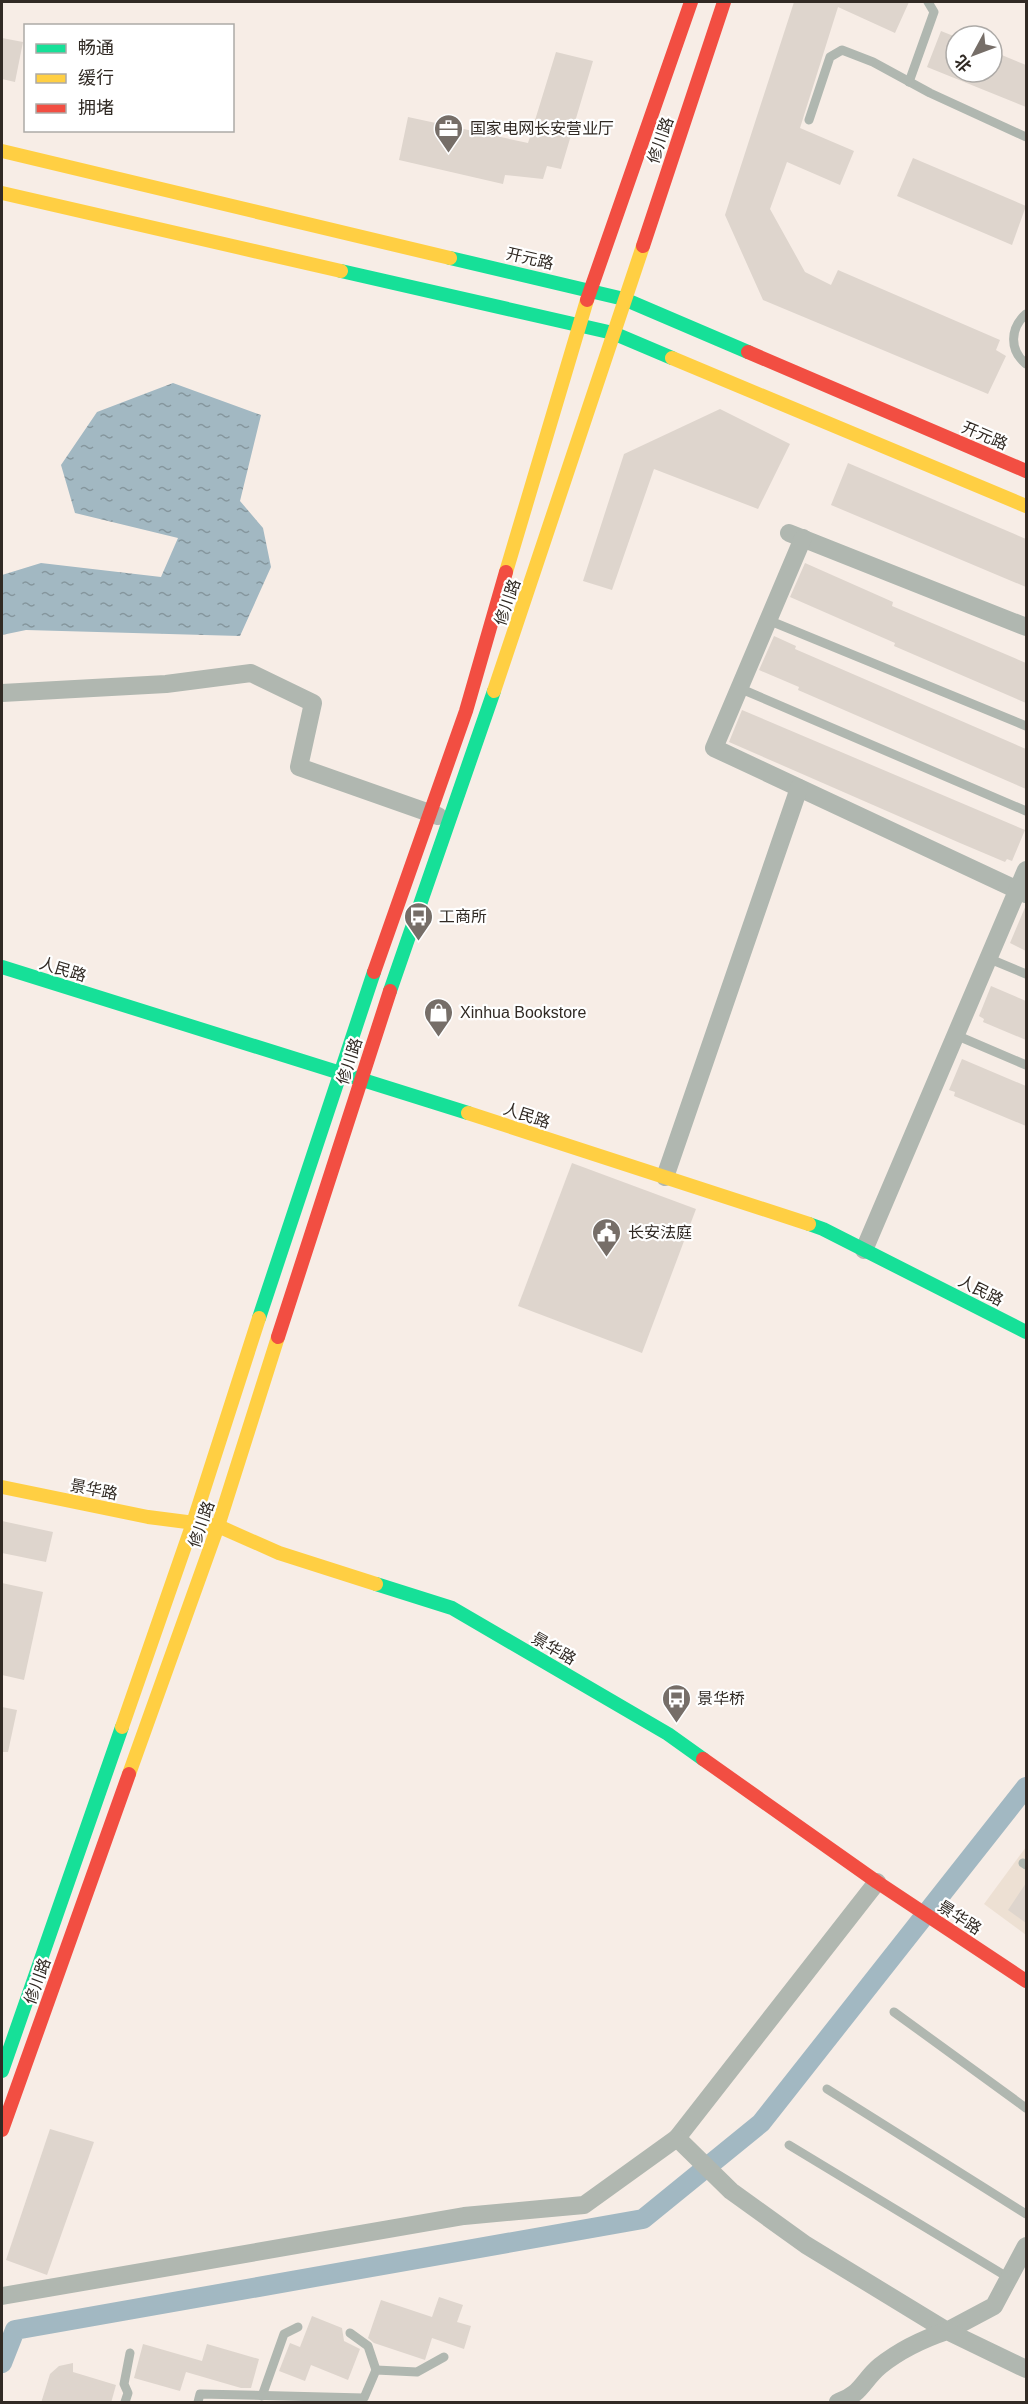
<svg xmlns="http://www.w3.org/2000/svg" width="1028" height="2404" font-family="Helvetica,'Noto Sans SC',sans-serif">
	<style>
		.education { fill: #ede0d3 }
		.water { fill: url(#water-ripples) }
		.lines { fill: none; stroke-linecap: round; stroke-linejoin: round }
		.canal { stroke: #a2b8c2; stroke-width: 20 }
		.building { fill: #ded5cd }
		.lane { stroke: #b0b7b0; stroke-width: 9 }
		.street { stroke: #b0b7b0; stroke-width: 18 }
		.fast { stroke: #16e098; stroke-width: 14 }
		.slow { stroke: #ffcf43; stroke-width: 14 }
		.jam { stroke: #f24e42; stroke-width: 14 }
		.labels { text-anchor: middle; stroke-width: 4.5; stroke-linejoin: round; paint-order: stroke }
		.poi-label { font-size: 16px; fill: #312a24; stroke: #fff; text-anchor: start }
		.street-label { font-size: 16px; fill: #312a24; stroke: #fff }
	</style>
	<defs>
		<pattern id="water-ripples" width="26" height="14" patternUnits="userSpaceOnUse" patternTransform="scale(1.5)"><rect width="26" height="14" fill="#a2b8c2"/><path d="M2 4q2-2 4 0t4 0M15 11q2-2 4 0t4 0" fill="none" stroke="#85969d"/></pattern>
	</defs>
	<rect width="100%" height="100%" fill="#f7ede6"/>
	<polygon class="education" points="1026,1847 1026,1935 984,1904"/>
	<polygon class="water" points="173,383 261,415 240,501 263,528 271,567 240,636 26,630 2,635 2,575 41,563 161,577 178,538 75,513 61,465 97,412"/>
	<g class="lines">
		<polyline class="canal" points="2,2363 15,2330 643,2219 761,2123 1026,1787"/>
	</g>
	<g class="building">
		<polygon points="794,2 909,2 895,33 838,7 800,128 854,151 840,185 787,162 770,209 805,272 831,285 838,270 1000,340 996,350 1006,356 988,394 763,300 725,215"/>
		<polygon points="941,31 956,37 956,72 992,72 992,51 1026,65 1026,107 927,67"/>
		<polygon points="2,38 23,42 15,82 2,79"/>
		<polygon points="556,52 593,61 561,169 547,166 543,179 505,175 503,184 399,160 408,117 528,143"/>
		<polygon points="913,158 1026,206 1012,245 897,196"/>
		<polygon points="720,409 790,444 758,509 654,469 612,590 583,581 624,454"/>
		<polygon points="848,463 1026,539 1026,587 831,505"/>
		<polygon points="805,563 893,602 892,606 1026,663 1026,703 894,646 895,643 790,597"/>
		<polygon points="774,636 796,646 795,649 1026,749 1026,789 798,690 799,687 759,670"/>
		<polygon points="742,710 1025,830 1012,861 1007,859 1005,862 960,843 729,742"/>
		<polygon points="1026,905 1026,951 1010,943"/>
		<polygon points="991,986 1026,1001 1026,1040 983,1022 984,1019 979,1016"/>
		<polygon points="962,1059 1026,1086 1026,1126 954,1096 955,1092 949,1090"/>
		<polygon points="572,1163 696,1209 642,1353 518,1306"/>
		<polygon points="2,1521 53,1532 46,1562 2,1553"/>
		<polygon points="2,1583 43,1592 24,1680 2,1675"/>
		<polygon points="2,1707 17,1710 8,1752 2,1752"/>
		<polygon points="1026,1883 1026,1923 1008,1910"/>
		<polygon points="50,2129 94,2142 47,2275 6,2260"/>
		<polygon points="439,2297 463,2305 457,2322 471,2326 464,2349 432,2338 425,2360 374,2343 368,2338 381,2300 432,2317"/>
		<polygon points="312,2316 342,2328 344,2341 360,2349 348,2380 311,2365 305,2381 279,2371 290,2343 300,2347"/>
		<polygon points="143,2344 202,2361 207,2344 259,2359 251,2388 241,2388 186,2372 180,2391 134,2378"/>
		<polygon points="73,2363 73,2372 116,2385 111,2403 41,2403 50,2374 59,2366"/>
	</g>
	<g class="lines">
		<g class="lane">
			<polyline points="909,82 934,12 928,2"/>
			<polyline points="809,120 830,57 842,50 873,62 930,93 1026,137"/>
			<path d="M 1026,314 C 1010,328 1009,350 1026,364"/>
			<polyline points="768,620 1026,726"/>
			<polyline points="739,688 1026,811"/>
			<polyline points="990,959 1026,974"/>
			<polyline points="958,1036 1026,1065"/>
			<polyline points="1023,1863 1026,1865"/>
			<polyline points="894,2012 1026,2108"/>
			<polyline points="827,2089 1026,2214"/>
			<polyline points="789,2145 1009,2278"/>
			<polyline points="350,2333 368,2346 376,2370"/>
			<polyline points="262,2396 284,2334 298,2327"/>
			<polyline points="125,2402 128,2393 124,2384 130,2353"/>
			<polyline points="198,2402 200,2394 364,2398 376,2370 417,2372 444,2357"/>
		</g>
		<g class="street">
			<polyline points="789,533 1026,627"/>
			<polyline points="803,538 714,748 1026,894"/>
			<polyline points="2,693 166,684 251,673 313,703 299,767 438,816"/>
			<polyline points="665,1177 799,788"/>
			<polyline points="864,1250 1026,870"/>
			<polyline points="677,2138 877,1882"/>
			<polyline points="2,2296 464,2216 584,2205 677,2138 731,2191 806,2245 947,2331 994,2306 1026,2246"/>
			<path d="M 838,2402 C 861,2395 863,2380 880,2366 C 900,2350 923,2339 947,2331 L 1026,2369"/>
		</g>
		<g class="fast">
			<polyline points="450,258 624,299 748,352"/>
			<polyline points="341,271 613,333 672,358"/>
			<polyline points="2,967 468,1113"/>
			<polyline points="390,991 494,691"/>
			<polyline points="809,1224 823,1229 1026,1332"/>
			<polyline points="259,1318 374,972"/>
			<polyline points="376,1584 452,1608 668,1734 703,1759"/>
			<polyline points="2,2071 122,1727"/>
		</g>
		<g class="slow">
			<polyline points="2,151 450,258"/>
			<polyline points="2,193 341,271"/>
			<polyline points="672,358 1026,506"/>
			<polyline points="506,572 587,300"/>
			<polyline points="494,691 643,246"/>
			<polyline points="468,1113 809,1224"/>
			<polyline points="2,1487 148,1517 218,1526 279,1553 376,1584"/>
			<polyline points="122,1727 193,1523 259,1318"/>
			<polyline points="129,1774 218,1526 278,1337"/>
		</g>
		<g class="jam">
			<polyline points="643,246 724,2"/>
			<polyline points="587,300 691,2"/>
			<polyline points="748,352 1026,471"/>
			<polyline points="374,972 466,711 506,572"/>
			<polyline points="278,1337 390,991"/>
			<polyline points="703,1759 877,1882 1026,1981"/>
			<polyline points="2,2130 129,1774"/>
		</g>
	</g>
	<defs>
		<symbol id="office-pin" viewBox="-11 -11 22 30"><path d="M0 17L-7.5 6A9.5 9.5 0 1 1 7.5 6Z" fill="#766e68" stroke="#fff"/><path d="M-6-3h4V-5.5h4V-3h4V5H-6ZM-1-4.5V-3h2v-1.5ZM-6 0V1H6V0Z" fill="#fff"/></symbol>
		<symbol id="bus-pin" viewBox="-11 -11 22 30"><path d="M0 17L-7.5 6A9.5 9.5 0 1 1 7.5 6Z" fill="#766e68" stroke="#fff"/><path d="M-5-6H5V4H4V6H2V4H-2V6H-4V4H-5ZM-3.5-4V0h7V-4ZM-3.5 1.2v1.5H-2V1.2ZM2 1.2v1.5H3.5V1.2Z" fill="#fff"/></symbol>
		<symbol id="shop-pin" viewBox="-11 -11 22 30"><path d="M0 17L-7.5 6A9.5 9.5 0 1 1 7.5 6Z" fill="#766e68" stroke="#fff"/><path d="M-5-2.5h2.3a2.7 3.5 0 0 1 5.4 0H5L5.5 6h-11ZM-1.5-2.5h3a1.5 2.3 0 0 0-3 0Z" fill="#fff"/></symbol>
		<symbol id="civic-pin" viewBox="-11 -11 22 30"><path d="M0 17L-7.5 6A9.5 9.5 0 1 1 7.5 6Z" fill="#766e68" stroke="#fff"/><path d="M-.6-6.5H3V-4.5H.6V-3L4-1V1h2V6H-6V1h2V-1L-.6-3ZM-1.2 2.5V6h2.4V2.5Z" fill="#fff"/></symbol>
	</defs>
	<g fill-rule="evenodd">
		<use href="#office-pin" x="432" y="112" width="33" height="45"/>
		<use href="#bus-pin" x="402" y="900" width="33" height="45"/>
		<use href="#shop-pin" x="422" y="996" width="33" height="45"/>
		<use href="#civic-pin" x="590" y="1216" width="33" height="45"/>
		<use href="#bus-pin" x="660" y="1682" width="33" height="45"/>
	</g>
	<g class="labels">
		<g class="poi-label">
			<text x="470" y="134">国家电网长安营业厅</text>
			<text x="439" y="922">工商所</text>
			<text x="460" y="1018">Xinhua Bookstore</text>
			<text x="628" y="1238">长安法庭</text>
			<text x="697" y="1704">景华桥</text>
		</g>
		<g class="street-label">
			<text transform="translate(660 140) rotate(-71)" y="6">修川路</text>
			<text transform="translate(530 258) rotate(13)" y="6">开元路</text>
			<text transform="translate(985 435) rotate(23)" y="6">开元路</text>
			<text transform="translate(507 602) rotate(-71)" y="6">修川路</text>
			<text transform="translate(63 969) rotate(17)" y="6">人民路</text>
			<text transform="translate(349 1061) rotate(-72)" y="6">修川路</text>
			<text transform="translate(527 1115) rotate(18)" y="6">人民路</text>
			<text transform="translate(981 1290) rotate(27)" y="6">人民路</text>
			<text transform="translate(94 1489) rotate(11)" y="6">景华路</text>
			<text transform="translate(201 1524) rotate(-71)" y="6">修川路</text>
			<text transform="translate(554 1648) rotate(30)" y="6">景华路</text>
			<text transform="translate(960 1917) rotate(33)" y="6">景华路</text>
			<text transform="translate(37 1981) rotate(-70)" y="6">修川路</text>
		</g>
	</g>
	<rect width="1028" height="2404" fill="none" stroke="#312a24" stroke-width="6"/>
	<rect x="24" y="24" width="210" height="108" fill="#ffffff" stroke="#adaaa7" stroke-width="1.5"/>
	<rect x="36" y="44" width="30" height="9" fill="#16e098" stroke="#adaaa7" stroke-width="1.5"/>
	<text x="78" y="54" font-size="18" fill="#312a24">畅通</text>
	<rect x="36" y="74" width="30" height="9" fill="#ffcf43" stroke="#adaaa7" stroke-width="1.5"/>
	<text x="78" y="84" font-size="18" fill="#312a24">缓行</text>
	<rect x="36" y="104" width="30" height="9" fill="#f24e42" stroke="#adaaa7" stroke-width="1.5"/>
	<text x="78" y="114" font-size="18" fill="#312a24">拥堵</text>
	<g transform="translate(974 54) rotate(229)"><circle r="28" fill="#ffffff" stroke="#adaaa7" stroke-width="1.5"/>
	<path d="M0-4.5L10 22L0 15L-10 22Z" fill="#766e68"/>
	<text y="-9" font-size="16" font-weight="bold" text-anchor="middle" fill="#312a24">北</text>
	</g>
</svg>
